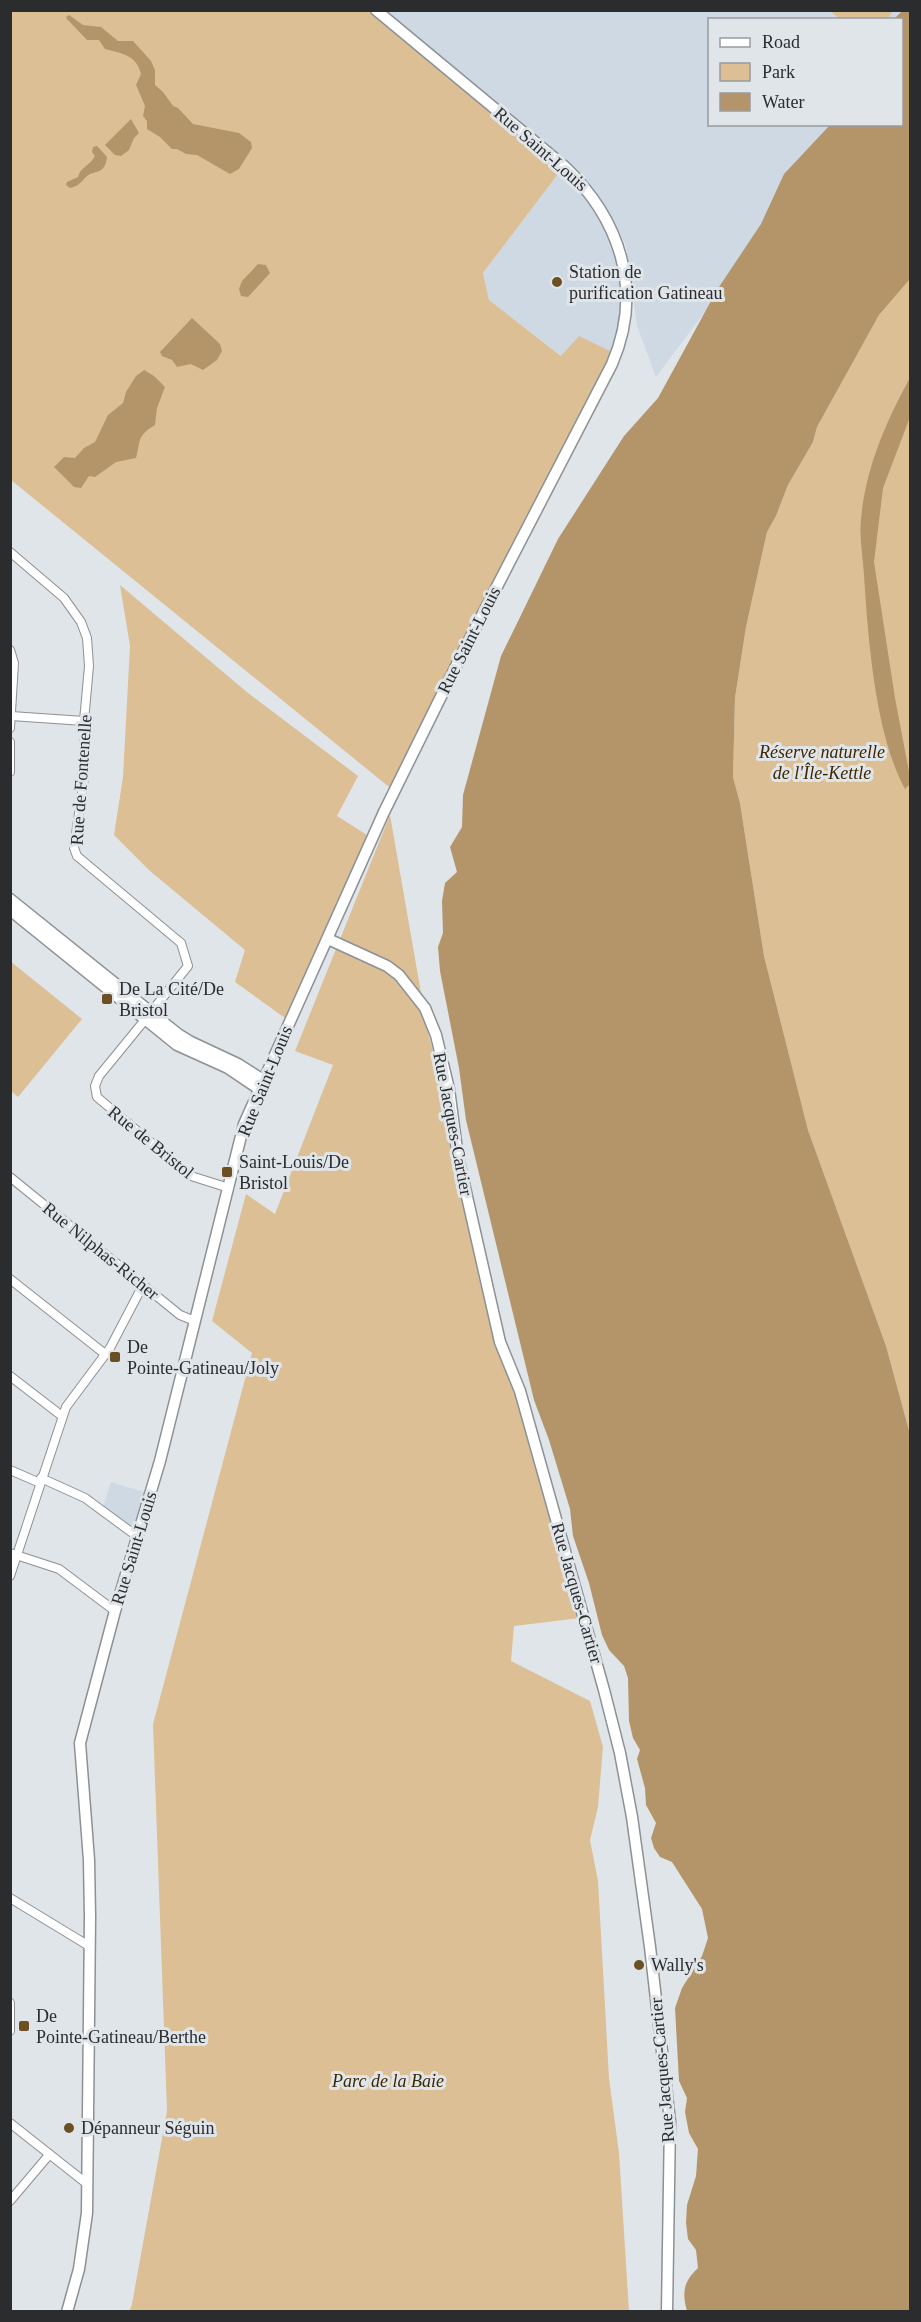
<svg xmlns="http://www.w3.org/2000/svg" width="921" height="2322" font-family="Georgia,serif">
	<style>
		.built { fill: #cfd9e3 }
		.green { fill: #dcbf95 }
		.water { fill: #b49569 }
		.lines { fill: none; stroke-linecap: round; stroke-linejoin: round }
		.street-casing { stroke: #8c9195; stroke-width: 10 }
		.secondary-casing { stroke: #8c9195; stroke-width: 13 }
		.street { stroke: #fff; stroke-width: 8 }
		.secondary { stroke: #fff; stroke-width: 10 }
		.poi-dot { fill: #6c5023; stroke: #e0e5ea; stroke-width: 2 }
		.labels { text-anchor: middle; stroke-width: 6; stroke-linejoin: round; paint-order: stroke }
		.street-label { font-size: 18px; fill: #2b2c2e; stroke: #e0e5ea }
		.poi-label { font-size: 18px; fill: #2b2c2e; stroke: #e0e5ea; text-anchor: start }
		.park-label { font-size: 18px; font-style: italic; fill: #3e2802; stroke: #e0e5ea }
	</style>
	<rect width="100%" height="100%" fill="#e0e5ea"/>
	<g class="built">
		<polygon points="910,10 910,15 902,20 710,20 710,124 845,125 656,377 637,326 626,246 606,207 586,179 567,168 592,195 625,278 616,354 562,356 489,300 483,273 564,166 376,11"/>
		<polygon points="111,1482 150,1494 138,1537 102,1510"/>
	</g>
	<g class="green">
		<polygon points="11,11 376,11 564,166 483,273 489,300 561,356 579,336 616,354 394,791 11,480"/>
		<polygon points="830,11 893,11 887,20 840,19"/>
		<polygon points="910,279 910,1434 886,1346 808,1130 764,956 740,803 733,777 735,698 746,627 767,532 776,516 788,485 813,442 817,427 879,315"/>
		<polygon points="120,585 248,693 358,776 337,816 367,835 285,1018 235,982 245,950 150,871 114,835 123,777 130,646"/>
		<polygon points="390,815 428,1033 449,1108 495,1340 516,1395 580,1618 514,1626 511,1661 590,1701 603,1747 598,1807 590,1840 598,1881 609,2078 619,2153 629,2311 129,2312 132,2304 167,2111 153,1724 252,1353 212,1321 246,1194 275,1214 333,1065 295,1051"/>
		<polygon points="10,961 82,1019 18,1097 11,1091"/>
	</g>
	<g class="water">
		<path d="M 903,10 L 910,11 L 910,279 L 879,315 L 817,427 L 813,442 L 788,485 L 776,516 L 767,532 L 746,627 L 735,698 L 733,777 L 740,803 L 764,956 L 808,1130 L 886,1346 L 910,1434 L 910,2311 L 687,2311 C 682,2293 683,2282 698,2268 L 696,2250 L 688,2239 L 686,2223 L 687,2205 L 696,2176 L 698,2149 L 689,2133 L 685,2112 L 687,2098 L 679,2081 L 675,2008 L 682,1988 L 702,1956 L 708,1938 L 702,1909 L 672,1862 L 660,1857 L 654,1848 L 651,1838 L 656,1823 L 646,1805 L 645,1788 L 637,1759 L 640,1750 L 633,1738 L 629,1721 L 628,1678 L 624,1666 L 609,1650 L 602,1635 L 589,1583 L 573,1536 L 570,1509 L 549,1440 L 534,1400 L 466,1120 L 459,1068 L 440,971 L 438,947 L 443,933 L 442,901 L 445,883 L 457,872 L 450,847 L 462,827 L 463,795 L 501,656 L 558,539 L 624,436 L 658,398 L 717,290 L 761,224 L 784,174 L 830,125 L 902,124 L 902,20 L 894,19 Z"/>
		<path d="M 69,15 L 83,25 L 101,27 L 118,41 L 133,41 L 151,61 L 155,70 L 155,85 L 163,92 L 173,106 L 178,108 L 193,124 L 239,133 L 251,142 L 252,148 L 239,169 L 230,174 L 197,155 L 186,154 L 177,149 L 172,149 L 160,137 L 147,129 L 147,121 L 143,116 L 145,106 L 136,85 L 141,74 C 137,55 121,53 105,49 L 99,40 L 87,40 L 67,19 L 66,17 Z"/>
		<polygon points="131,119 139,133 134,138 129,150 121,156 115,155 105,145"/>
		<path d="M 97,146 L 107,157 C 105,176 94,169 86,177 C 80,183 79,186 70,188 L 66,185 L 67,182 L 78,177 C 80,167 91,165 95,156 L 92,152 L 93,147 Z"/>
		<polygon points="258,264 266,265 270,273 248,297 241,296 239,289 242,281"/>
		<polygon points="192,318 220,344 222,351 217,360 203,370 191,364 177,367 172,360 162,356 160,352"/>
		<path d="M 144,370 L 154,376 L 165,387 L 157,408 L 155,425 C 137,436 141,439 136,458 L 116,462 L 95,477 L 89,476 L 81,488 L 74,487 L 54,467 L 64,457 L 75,458 L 84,448 L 95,442 L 108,415 L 123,403 L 126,392 L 136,376 Z"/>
		<path d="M 910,378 L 910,417 L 883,488 L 874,562 L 895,698 L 910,777 L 910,784 L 905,789 C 875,734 868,638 864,575 C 863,557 859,537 861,520 C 865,470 886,421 910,378 Z"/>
	</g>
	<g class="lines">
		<defs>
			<g id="street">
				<polyline points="10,552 64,598 81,622 87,638 89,666 84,721 84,779 74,848 77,856 181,943 188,966 151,1012"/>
				<polyline points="10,650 14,663 10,728"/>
				<polyline points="11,716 84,721"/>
				<polyline points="10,742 10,772"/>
				<polyline points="144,1021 99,1076 95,1086 97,1097 191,1176 229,1188"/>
				<polyline points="10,1177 180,1315 195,1321"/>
				<polyline points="10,1279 105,1354"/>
				<polyline points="10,1376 62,1416"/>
				<polyline points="10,1470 40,1483"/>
				<polyline points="41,1478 85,1498 138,1537"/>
				<polyline points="10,1553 59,1569 115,1611"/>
				<polyline points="10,1576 66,1407 110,1348 143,1285"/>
				<polyline points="10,1898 89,1946"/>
				<polyline points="10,2003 10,2031"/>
				<polyline points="10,2123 86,2183"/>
				<polyline points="10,2201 49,2155"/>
			</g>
			<g id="secondary">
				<polyline points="10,899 178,1034 191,1042 238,1064 263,1080"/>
				<polyline points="10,910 177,1045 228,1068 259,1089"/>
				<polyline points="328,939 387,966 399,975 425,1008 436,1035 449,1089 458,1157 500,1342 520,1391 604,1690 620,1753 632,1817 650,1947 670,2121 667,2312"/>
				<path d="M 67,2312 L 79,2269 L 87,2213 L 90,1917 L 89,1860 L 80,1743 L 115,1611 L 160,1461 L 244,1124 L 384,812 L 461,656 L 612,364 C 644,290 620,219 564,166 L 376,10"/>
			</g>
		</defs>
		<use href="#street" class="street-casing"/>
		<use href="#secondary" class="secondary-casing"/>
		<use href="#street" class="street"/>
		<use href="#secondary" class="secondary"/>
	</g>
	<g class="poi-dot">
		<circle cx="557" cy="282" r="6"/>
		<rect x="101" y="993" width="12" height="12" rx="3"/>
		<rect x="221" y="1166" width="12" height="12" rx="3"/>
		<rect x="109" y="1351" width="12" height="12" rx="3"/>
		<circle cx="639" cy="1965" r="6"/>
		<rect x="18" y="2020" width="12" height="12" rx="3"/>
		<circle cx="69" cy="2128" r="6"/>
	</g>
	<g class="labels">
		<g class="street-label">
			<text transform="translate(541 149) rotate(41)" y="6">Rue Saint-Louis</text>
			<text transform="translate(469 640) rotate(-63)" y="6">Rue Saint-Louis</text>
			<text transform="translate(81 780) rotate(-86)" y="6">Rue de Fontenelle</text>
			<text transform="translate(265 1081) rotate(-68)" y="6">Rue Saint-Louis</text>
			<text transform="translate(453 1124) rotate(79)" y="6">Rue Jacques-Cartier</text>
			<text transform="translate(151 1142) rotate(39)" y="6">Rue de Bristol</text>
			<text transform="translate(101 1251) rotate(39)" y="6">Rue Nilphas-Richer</text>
			<text transform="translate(134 1548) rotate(-73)" y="6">Rue Saint-Louis</text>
			<text transform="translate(577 1593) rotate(74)" y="6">Rue Jacques-Cartier</text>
			<text transform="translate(662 2070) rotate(-95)" y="6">Rue Jacques-Cartier</text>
		</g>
		<g class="poi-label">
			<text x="569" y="278">Station de<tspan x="569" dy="21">purification Gatineau</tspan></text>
			<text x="119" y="995">De La Cité/De<tspan x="119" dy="21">Bristol</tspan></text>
			<text x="239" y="1168">Saint-Louis/De<tspan x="239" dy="21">Bristol</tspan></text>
			<text x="127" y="1353">De<tspan x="127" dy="21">Pointe-Gatineau/Joly</tspan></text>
			<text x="651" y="1971">Wally's</text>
			<text x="36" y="2022">De<tspan x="36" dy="21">Pointe-Gatineau/Berthe</tspan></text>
			<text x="81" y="2134">Dépanneur Séguin</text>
		</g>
		<g class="park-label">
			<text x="822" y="758">Réserve naturelle<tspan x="822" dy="21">de l'Île-Kettle</tspan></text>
			<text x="388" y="2087">Parc de la Baie</text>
		</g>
	</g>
	<rect width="921" height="2322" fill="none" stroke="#2b2c2e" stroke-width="24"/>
	<rect x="708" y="18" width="195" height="108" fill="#e0e5ea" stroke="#989b9f" stroke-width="1.5"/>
	<rect x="720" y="38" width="30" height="9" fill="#ffffff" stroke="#989b9f" stroke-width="1.5"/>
	<text x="762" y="48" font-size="18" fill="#2b2c2e">Road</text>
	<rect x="720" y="63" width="30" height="18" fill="#dcbf95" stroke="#989b9f" stroke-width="1.5"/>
	<text x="762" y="78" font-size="18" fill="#2b2c2e">Park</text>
	<rect x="720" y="93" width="30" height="18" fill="#b49569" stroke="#989b9f" stroke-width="1.5"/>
	<text x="762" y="108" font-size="18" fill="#2b2c2e">Water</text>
</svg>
